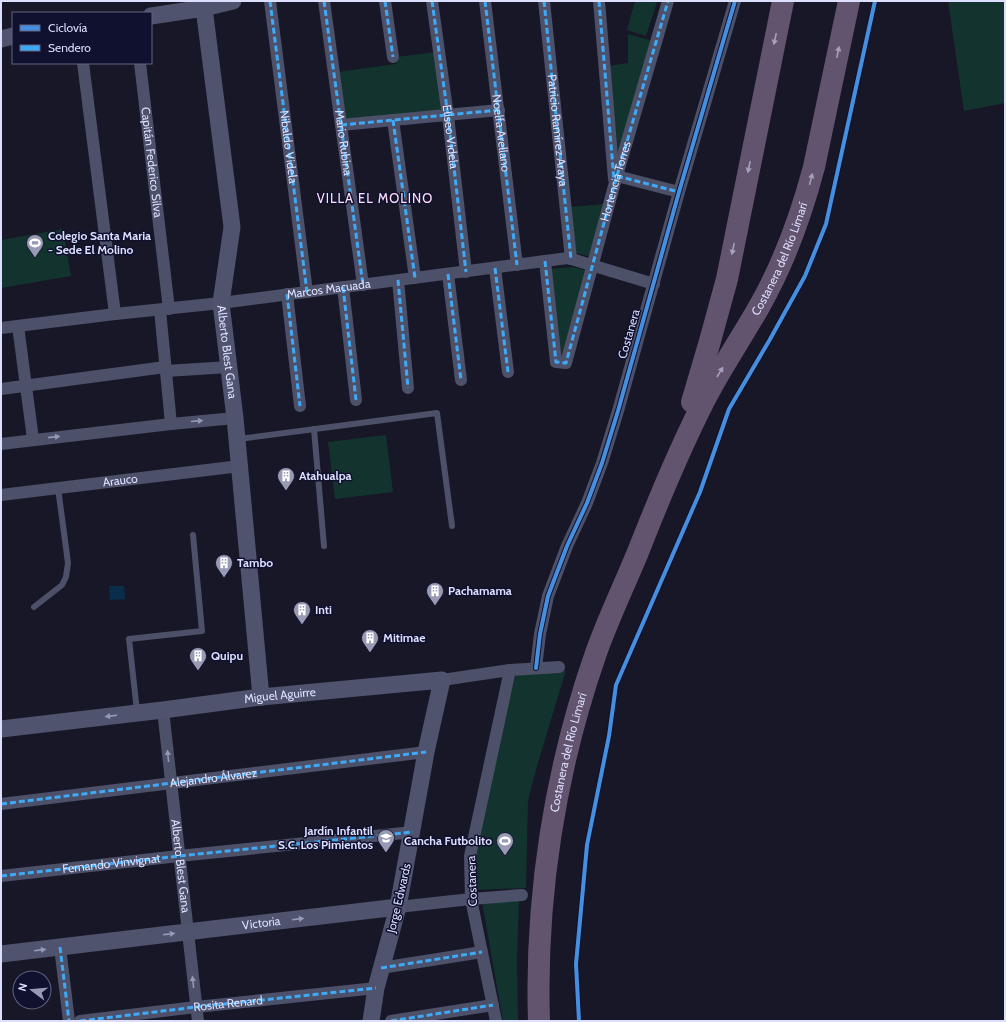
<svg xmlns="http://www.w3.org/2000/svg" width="1006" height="1022" font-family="Cabin,sans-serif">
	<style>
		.green { fill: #13342e }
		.water { fill: #082e4b }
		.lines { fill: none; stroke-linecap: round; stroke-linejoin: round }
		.lane { stroke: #4c5068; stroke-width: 6 }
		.street { stroke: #4c5068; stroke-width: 12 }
		.secondary { stroke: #4f536d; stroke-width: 17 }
		.highway { stroke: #62536e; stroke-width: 22 }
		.quiet { stroke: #3fa9f5; stroke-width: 3; stroke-dasharray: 6 3; stroke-linecap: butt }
		.cycleway-casing { stroke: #10112e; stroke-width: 6 }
		.cycleway { stroke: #468fdf; stroke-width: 4 }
		.oneway { fill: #a6a0be }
		.oneway2 { fill: #9498b4 }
		.oneway3 { fill: #9699b6 }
		.labels { text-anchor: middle; stroke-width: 3; stroke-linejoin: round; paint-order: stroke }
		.street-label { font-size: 12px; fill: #dddfff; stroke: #10112e }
		.poi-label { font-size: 12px; font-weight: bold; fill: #dddfff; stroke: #10112e; text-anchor: start }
		.neighbourhood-label { font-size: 13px; letter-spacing: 1px; fill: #ffdffa; stroke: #10112e }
	</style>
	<rect width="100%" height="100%" fill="#171727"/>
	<g class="green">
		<polygon points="635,1 657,2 646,36 627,30"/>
		<polygon points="948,1 1005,1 1005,103 964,111"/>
		<polygon points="628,34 653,41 619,158 609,66 628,63"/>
		<polygon points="437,52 443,111 345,122 338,72 396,64 396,57"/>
		<polygon points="606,204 591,257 573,252 569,207"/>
		<polygon points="63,229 71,276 1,288 1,240"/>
		<polygon points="573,267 588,271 565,356 558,357 550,269"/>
		<polygon points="386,435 393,492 335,499 328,442"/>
		<polygon points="566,670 537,766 528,800 526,888 474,890 475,857 493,766 516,673"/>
		<polygon points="519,899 517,960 518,1021 503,1021 482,902"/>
	</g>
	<polygon class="water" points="109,586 124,586 125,599 110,600"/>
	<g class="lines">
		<g class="lane">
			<polyline points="314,429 324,546"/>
			<polyline points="239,439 437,413 452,526"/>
			<polyline points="34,607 62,585 66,577 68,563 58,488"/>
			<polyline points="137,711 129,639 202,631 193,535"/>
		</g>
		<g class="street">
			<polyline points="270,1 307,292"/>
			<polyline points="324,1 363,285"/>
			<polyline points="385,1 393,57"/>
			<path id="s1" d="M 432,1 L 448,116 L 466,272"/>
			<polyline points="485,1 517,265"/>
			<path id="s2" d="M 544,1 L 571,259"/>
			<polyline points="599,1 614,179"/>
			<polyline points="83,63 115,314"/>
			<path id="s3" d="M 140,63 L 169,309"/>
			<polyline points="393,120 415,278"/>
			<polyline points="341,125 499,110"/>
			<polyline points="617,176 679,192"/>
			<path id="s4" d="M 545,261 L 556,362 L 566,363 L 614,186 L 668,1"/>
			<polyline points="495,268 508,372"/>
			<polyline points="448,274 461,380"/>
			<polyline points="398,280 408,388"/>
			<polyline points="343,287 356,400"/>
			<polyline points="287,294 300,406"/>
			<polyline points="160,310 171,424"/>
			<polyline points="18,326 33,439"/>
			<path id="s5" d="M 1,328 L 115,314 L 221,303 L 568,258 L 654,284"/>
			<polyline points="166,371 229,367"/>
			<polyline points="1,389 165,367"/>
			<polyline points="1,444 171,424 235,418"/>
			<path id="s6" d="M 1,495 L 240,466"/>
			<polyline points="536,668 540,634 548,596 567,546 587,503 602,463 618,411 679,192 735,1"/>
			<polyline points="442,680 510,670 559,667"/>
			<path id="s7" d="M 163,710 L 198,1021"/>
			<polyline points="1,804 426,752"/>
			<polyline points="1,876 179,856 413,832"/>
			<polyline points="398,907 471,899 522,895"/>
			<polyline points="60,947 69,1021"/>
			<polyline points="381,968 482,952"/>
			<path id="s8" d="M 80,1021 L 196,1007 L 376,988"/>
			<polyline points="391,1021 493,1005"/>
			<polyline points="496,1021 471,899 470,856 510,670"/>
		</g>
		<g class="secondary">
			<path id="s9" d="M 204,8 L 232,227 L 221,303 L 235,418 L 261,697"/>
			<polyline points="151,16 204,8 233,1"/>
			<polyline points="1,39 13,36"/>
			<path id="s10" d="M 1,729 L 163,710 L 261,697 L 442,680 L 426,752 L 398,907 L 376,988 L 371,1021"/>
			<path id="s11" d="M 1,954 L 398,907"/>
		</g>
		<g class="highway">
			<polyline points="692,402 710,341 727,279 783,1"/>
			<path id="s12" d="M 539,1021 C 535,897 555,770 596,653 C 608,619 624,586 638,552 C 658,501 679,450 704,401 C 720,369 741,339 759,307 C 784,263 801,216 814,167 L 849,1"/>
		</g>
		<g class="quiet">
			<path id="s13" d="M 270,1 L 307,292"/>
			<path id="s14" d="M 324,1 L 363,285"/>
			<polyline points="385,1 393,57"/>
			<polyline points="432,1 448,116 466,272"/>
			<path id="s15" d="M 485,1 L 517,265"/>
			<polyline points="544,1 571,259"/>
			<polyline points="599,1 614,180"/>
			<polyline points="393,120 415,278"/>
			<polyline points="341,125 499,110"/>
			<polyline points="617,176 679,192"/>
			<polyline points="545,261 556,362 566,363 614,186 668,1"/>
			<polyline points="495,268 508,372"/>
			<polyline points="448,274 461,380"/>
			<polyline points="398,280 408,388"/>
			<polyline points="343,287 356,400"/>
			<polyline points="287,294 300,406"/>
			<path id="s16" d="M 1,804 L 426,752"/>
			<path id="s17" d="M 1,876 L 179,856 L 413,832"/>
			<polyline points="60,947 69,1021"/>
			<polyline points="381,968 482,952"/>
			<polyline points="80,1021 196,1007 376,988"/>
			<polyline points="391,1021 493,1005"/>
		</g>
		<defs>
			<g id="cycleway">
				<polyline points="536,668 540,634 548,596 567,546 587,503 602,463 618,411 679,192 735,1"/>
				<polyline points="579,1021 576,964 587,845 609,736 616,685 700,492 729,409 769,341 805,276 826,224 875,1"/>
			</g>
		</defs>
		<use href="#cycleway" class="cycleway-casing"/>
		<use href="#cycleway" class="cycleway"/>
	</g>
	<defs><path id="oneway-solid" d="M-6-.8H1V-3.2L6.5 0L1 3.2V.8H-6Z"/></defs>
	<g class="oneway">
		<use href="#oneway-solid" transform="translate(775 39) rotate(102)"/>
		<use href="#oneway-solid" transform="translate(838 52) rotate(-78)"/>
		<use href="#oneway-solid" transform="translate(749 167) rotate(101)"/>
		<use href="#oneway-solid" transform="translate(811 179) rotate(-76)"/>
		<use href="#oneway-solid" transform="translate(733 249) rotate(102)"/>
		<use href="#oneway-solid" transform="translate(720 372) rotate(-59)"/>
	</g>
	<g class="oneway2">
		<use href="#oneway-solid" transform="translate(197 421) rotate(-5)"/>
		<use href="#oneway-solid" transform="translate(54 437) rotate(-6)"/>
		<use href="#oneway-solid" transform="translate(168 756) rotate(-96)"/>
		<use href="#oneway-solid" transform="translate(193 982) rotate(-96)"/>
	</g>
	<g class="oneway3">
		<use href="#oneway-solid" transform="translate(111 716) rotate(173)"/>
		<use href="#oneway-solid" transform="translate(298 919) rotate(-7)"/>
		<use href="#oneway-solid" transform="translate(169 934) rotate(-7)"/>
		<use href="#oneway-solid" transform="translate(40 950) rotate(-7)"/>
	</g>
	<defs>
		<symbol id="stadium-pin" viewBox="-11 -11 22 30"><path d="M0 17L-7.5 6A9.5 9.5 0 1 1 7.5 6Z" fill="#9899b3" stroke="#10112e"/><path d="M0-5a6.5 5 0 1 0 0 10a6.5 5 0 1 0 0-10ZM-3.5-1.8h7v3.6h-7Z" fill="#fff"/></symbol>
		<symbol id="building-pin" viewBox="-11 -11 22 30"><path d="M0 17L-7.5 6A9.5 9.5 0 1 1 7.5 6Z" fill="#9899b3" stroke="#10112e"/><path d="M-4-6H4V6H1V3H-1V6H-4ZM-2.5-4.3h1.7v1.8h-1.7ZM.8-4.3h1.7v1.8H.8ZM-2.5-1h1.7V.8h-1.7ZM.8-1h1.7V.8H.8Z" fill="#fff"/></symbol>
		<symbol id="school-pin" viewBox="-11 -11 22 30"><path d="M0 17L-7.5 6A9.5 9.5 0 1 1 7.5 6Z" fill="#9899b3" stroke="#10112e"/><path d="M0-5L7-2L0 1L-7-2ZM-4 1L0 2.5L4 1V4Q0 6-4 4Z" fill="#fff"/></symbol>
	</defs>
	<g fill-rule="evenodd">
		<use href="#stadium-pin" x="25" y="233" width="20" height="27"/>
		<use href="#building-pin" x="276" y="466" width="20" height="27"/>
		<use href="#building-pin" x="214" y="553" width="20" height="27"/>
		<use href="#building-pin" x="425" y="581" width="20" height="27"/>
		<use href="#building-pin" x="292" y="600" width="20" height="27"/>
		<use href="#building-pin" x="360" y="628" width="20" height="27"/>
		<use href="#building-pin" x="188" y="646" width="20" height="27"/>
		<use href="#school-pin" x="376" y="828" width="20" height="27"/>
		<use href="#stadium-pin" x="495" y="831" width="20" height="27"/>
	</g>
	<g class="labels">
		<g class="street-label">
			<text dy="4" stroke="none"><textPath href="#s2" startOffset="130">Patricio Ramírez Araya</textPath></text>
			<text dy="4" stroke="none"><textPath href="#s15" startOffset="133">Noelfa Arellano</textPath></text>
			<text dy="4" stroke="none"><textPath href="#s1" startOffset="137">Eliseo Videla</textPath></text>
			<text dy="4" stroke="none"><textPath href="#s14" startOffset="143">Mario Rubina</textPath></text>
			<text dy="4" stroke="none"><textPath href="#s13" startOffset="147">Nibaldo Videla</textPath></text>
			<text dy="4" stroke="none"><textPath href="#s3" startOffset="100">Capitán Federico Silva</textPath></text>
			<text dy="4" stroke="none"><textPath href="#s4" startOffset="300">Hortencia Torres</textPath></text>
			<text dy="4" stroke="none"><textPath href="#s12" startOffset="810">Costanera del Río Limarí</textPath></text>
			<text dy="4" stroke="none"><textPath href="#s5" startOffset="330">Marcos Macuada</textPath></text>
			<text transform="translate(629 334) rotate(-74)" y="4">Costanera</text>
			<text dy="4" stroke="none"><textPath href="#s9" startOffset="347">Alberto Blest Gana</textPath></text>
			<text dy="4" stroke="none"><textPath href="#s6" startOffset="120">Arauco</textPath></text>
			<text dy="4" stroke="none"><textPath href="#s10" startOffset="281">Miguel Aguirre</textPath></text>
			<text dy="4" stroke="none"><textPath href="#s12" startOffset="271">Costanera del Río Limarí</textPath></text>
			<text dy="4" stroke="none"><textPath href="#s16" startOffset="214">Alejandro Álvarez</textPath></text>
			<text dy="4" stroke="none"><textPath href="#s17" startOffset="111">Fernando Vinvignat</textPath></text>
			<text dy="4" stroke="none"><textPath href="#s7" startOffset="157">Alberto Blest Gana</textPath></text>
			<text transform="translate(472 881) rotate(-92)" y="4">Costanera</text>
			<text transform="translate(399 898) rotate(-77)" y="4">Jorge Edwards</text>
			<text dy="4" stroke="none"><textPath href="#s11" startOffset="262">Victoria</textPath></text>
			<text dy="4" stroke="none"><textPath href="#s8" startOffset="149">Rosita Renard</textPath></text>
		</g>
		<g class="poi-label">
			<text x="48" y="240">Colegio Santa Maria<tspan x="48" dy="14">- Sede El Molino</tspan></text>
			<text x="299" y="480">Atahualpa</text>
			<text x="237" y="567">Tambo</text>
			<text x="448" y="595">Pachamama</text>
			<text x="315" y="614">Inti</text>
			<text x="383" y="642">Mitimae</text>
			<text x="211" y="660">Quipu</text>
			<text x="373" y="835" text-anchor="end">Jardín Infantil<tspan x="373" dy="14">S.C. Los Pimientos</tspan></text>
			<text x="492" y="845" text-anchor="end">Cancha Futbolito</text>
		</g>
		<g class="neighbourhood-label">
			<text x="375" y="203">VILLA EL MOLINO</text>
		</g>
	</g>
	<rect width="1006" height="1022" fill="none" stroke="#dddfff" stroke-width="4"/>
	<rect x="12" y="12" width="140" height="52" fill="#10112e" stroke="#626382"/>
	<rect x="20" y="25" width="20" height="6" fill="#468fdf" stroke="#626382"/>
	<text x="48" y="32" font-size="12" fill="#dddfff">Ciclovía</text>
	<rect x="20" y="45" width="20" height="6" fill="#3fa9f5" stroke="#626382"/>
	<text x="48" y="52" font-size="12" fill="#dddfff">Sendero</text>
	<g transform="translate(32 990) rotate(286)"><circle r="19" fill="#10112e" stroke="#626382"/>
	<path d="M0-3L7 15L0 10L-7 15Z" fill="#9899b3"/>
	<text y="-6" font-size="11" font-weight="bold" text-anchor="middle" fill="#dddfff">N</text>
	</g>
</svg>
